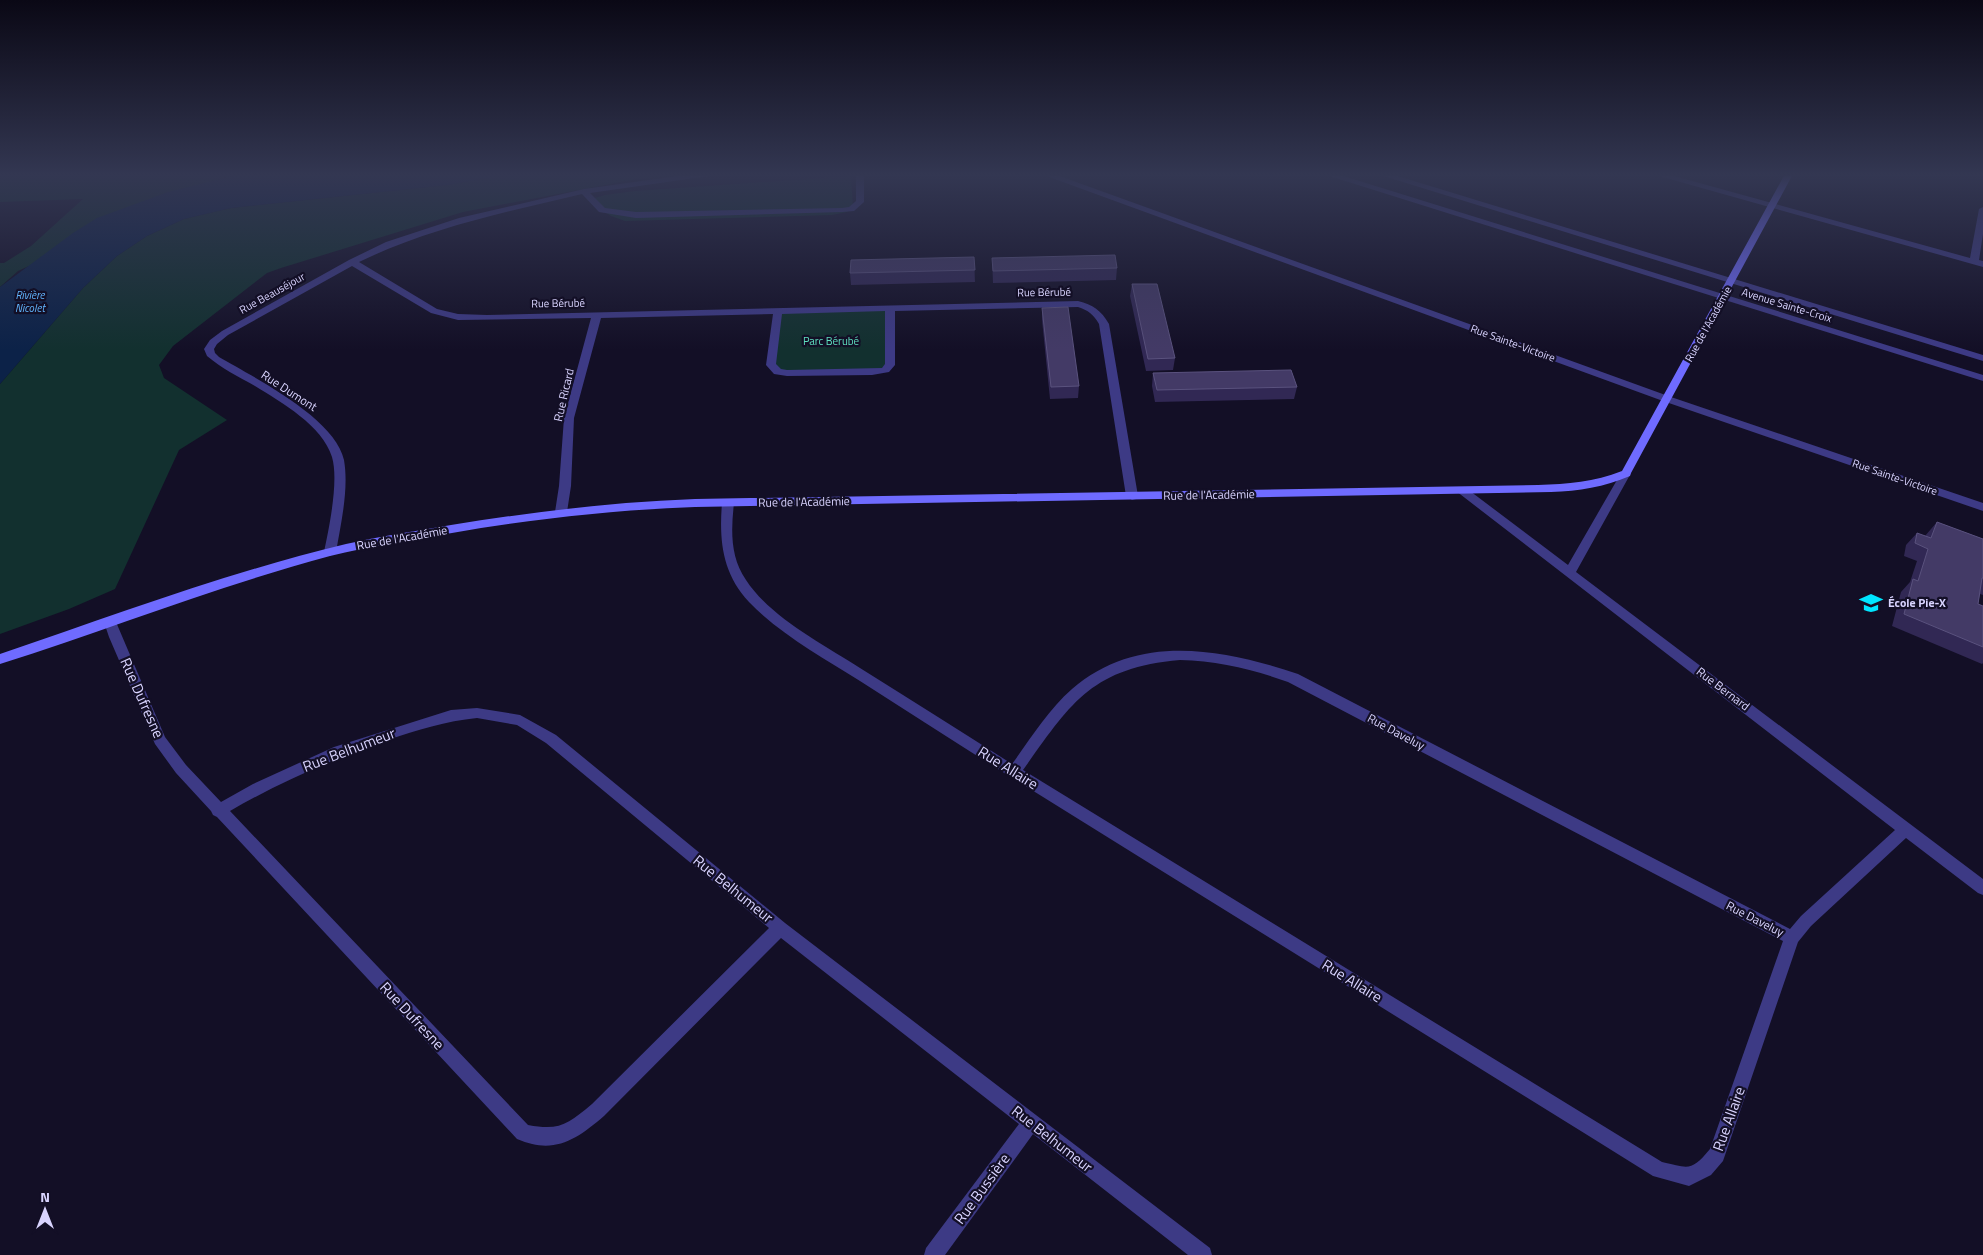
<svg xmlns="http://www.w3.org/2000/svg" width="1983" height="1255" font-family="'Titillium Web',sans-serif">
	<style>
		.green { fill: #12302f }
		.water { fill: #0c2248 }
		.lines { fill: none; stroke-linecap: round; stroke-linejoin: round }
		.street { fill: #3d3a85; fill-rule: evenodd }
		.secondary { fill: #6f6bff; fill-rule: evenodd }
		.wall { fill: #312854 }
		.building { fill: #433a66; stroke: #5a527e }
		.labels { text-anchor: middle; stroke-width: 4.5; stroke-linejoin: round; paint-order: stroke }
		.far-street-label { font-size: 11px; fill: #d9d4ff; stroke: #130f26 }
		.far-water-label { font-size: 11px; font-style: italic; fill: #62b6ff; stroke: #130f26 }
		.far-park-label { font-size: 11px; fill: #5fe0c0; stroke: #130f26 }
		.street-label { font-size: 12px; fill: #d9d4ff; stroke: #130f26 }
		.poi-label { font-size: 12px; font-weight: bold; fill: #d9d4ff; stroke: #130f26; text-anchor: start }
		.near-street-label { font-size: 15px; fill: #d9d4ff; stroke: #130f26 }
	</style>
	<rect width="100%" height="100%" fill="#130f26"/>
	<g class="green">
		<polygon points="0,174 241,174 224,177 18,271 0,287 0,263 4,263 31,246 83,199 0,202"/>
		<polygon points="510,174 688,174 631,180 463,212 281,268 267,273 173,346 159,365 164,378 227,420 179,450 115,589 69,609 0,634 0,384 83,288 117,256 147,236 184,219 231,208 447,185"/>
		<polygon points="851,176 853,207 847,212 832,215 625,221 611,216 591,203 591,199 605,195 635,191"/>
		<polygon points="890,308 885,370 778,372 771,356 778,310"/>
	</g>
	<polygon class="water" points="241,174 510,174 447,185 231,208 184,219 147,236 117,256 83,288 0,384 0,287 73,233 97,218 168,192"/>
	<g class="lines">
		<g class="street">
			<path d="M 692,174 L 723,174 L 590,193 L 605,208 L 636,212 L 842,208 L 849,207 L 856,201 L 856,174 L 864,174 L 864,202 L 854,211 L 842,212 L 636,218 L 599,212 L 582,194 C 506,212 429,228 359,262 L 437,309 L 458,314 L 487,315 L 1078,301 C 1093,305 1101,310 1109,324 L 1138,496 L 1136,499 L 1132,500 L 1126,496 L 1099,324 C 1094,315 1088,310 1078,307 L 895,311 L 895,365 L 889,372 L 872,375 L 787,376 L 774,374 L 766,365 L 773,314 L 601,318 L 574,418 L 571,486 L 567,512 L 561,516 L 557,515 L 555,512 L 559,486 L 564,418 L 591,318 L 458,320 L 431,313 L 352,266 L 228,335 L 217,344 L 214,349 L 215,353 L 219,357 C 255,378 335,418 344,460 C 349,489 341,523 336,552 L 330,556 L 326,555 L 324,552 C 329,528 339,481 332,457 C 322,425 282,403 255,386 C 239,377 221,368 207,356 L 204,349 L 210,340 L 222,331 L 349,260 L 386,242 L 459,218 L 584,189 ZM 885,311 L 885,364 L 882,368 L 787,370 L 781,369 L 776,364 L 782,314 Z"/>
			<polygon points="1041,174 1054,174 1671,397 1983,503 1983,511 1663,401"/>
			<polygon points="1323,174 1337,174 1983,375 1983,381"/>
			<polygon points="1377,174 1391,174 1983,355 1983,361"/>
			<polygon points="1652,174 1667,174 1970,258 1979,209 1983,207 1983,234 1979,260 1983,261 1983,267"/>
			<path d="M 1626,469 L 1631,473 L 1576,572 L 1983,879 L 1983,895 L 1978,893 L 1906,838 L 1811,926 L 1798,942 L 1723,1161 L 1711,1175 L 1689,1186 L 1653,1176 C 1447,1048 1241,920 1035,792 C 976,756 918,718 860,681 C 822,657 780,634 749,602 C 722,573 719,540 722,503 L 728,499 L 734,503 C 731,530 730,557 746,580 C 771,618 823,644 860,668 C 911,700 962,732 1012,764 C 1031,738 1048,710 1072,689 C 1138,632 1223,649 1298,674 L 1790,929 L 1801,916 L 1895,830 L 1456,491 L 1462,487 L 1466,488 L 1568,565 L 1621,473 ZM 1180,660 C 1218,661 1252,669 1288,682 L 1783,941 L 1710,1149 C 1691,1172 1689,1168 1662,1162 L 1023,770 C 1071,703 1091,668 1180,660 Z"/>
			<path d="M 110,617 L 114,619 L 116,622 L 165,737 L 186,765 L 221,802 L 253,784 L 334,747 L 451,710 L 477,708 L 520,715 L 556,735 L 785,923 L 1210,1248 L 1212,1255 L 1188,1255 L 1033,1134 L 945,1255 L 924,1255 L 926,1248 L 1019,1124 L 781,938 L 604,1116 C 576,1140 554,1155 517,1139 L 217,817 L 213,815 L 211,811 L 176,773 L 155,744 L 109,637 L 104,622 L 106,619 ZM 477,718 L 517,725 L 546,743 L 769,928 L 592,1104 C 568,1124 560,1131 528,1125 L 230,811 C 280,782 333,759 388,740 C 417,730 446,721 477,718 Z"/>
		</g>
		<path class="secondary" d="M 1785,174 L 1793,174 L 1631,473 L 1630,476 C 1604,487 1579,491 1551,492 L 695,507 C 613,510 533,519 452,533 C 411,540 370,546 330,556 C 218,586 110,629 0,664 L 0,654 C 115,615 229,572 346,544 C 381,536 416,531 451,525 C 532,512 613,502 695,499 L 1538,485 C 1568,484 1594,482 1622,471 Z"/>
	</g>
	<g class="wall">
		<polygon points="974,257 975,282 851,285 850,273"/>
		<polygon points="992,258 1117,268 1116,280 993,283"/>
		<polygon points="1132,284 1175,358 1173,370 1146,371 1130,296"/>
		<polygon points="1042,308 1079,386 1078,398 1050,399 1042,320"/>
		<polygon points="1153,373 1297,387 1294,399 1155,402 1152,386"/>
		<polygon points="1937,522 1983,539 1983,595 1980,594 1978,604 1983,606 1983,663 1982,664 1892,626 1901,592 1910,582 1917,561 1904,556 1906,545 1917,533 1925,536"/>
	</g>
	<g class="building">
		<polygon points="1115,255 1117,268 993,271 992,258"/>
		<polygon points="974,257 975,270 850,273 851,260"/>
		<polygon points="1132,284 1157,284 1175,358 1148,359"/>
		<polygon points="1068,307 1079,386 1051,387 1042,308"/>
		<polygon points="1291,370 1297,387 1157,390 1153,373"/>
		<polygon points="1937,522 1983,539 1983,578 1982,578 1978,604 1983,606 1983,647 1904,614 1913,579 1918,581 1928,549 1915,543 1917,533 1931,538"/>
	</g>
	<linearGradient id="sky" x2="0" y2="1"><stop stop-color="#0a0815"/><stop offset="0.5" stop-color="#333752"/><stop offset="1" stop-color="#333752" stop-opacity="0"/></linearGradient>
	<rect width="1983" height="350" fill="url(#sky)"/>
	<defs>
		<symbol id="school-bare" viewBox="-9 -9 18 18"><path d="M0-5L7-2L0 1L-7-2ZM-4 1L0 2.5L4 1V4Q0 6-4 4Z" fill="#00e5ff" stroke="#130f26" stroke-width="2.5" paint-order="stroke"/></symbol>
	</defs>
	<g fill-rule="evenodd">
		<use href="#school-bare" x="1855" y="587" width="32" height="32"/>
	</g>
	<g class="labels">
		<g class="far-street-label">
			<text transform="translate(1044 292) rotate(-1)" y="4">Rue Bérubé</text>
			<text transform="translate(272 293) rotate(-29)" y="4">Rue Beauséjour</text>
			<text transform="translate(558 303) rotate(-1)" y="4">Rue Bérubé</text>
			<text transform="translate(1787 305) rotate(17)" y="4">Avenue Sainte-Croix</text>
			<text transform="translate(1708 324) rotate(-61)" y="4">Rue de l'Académie</text>
			<text transform="translate(1513 343) rotate(20)" y="4">Rue Sainte-Victoire</text>
			<text transform="translate(1895 477) rotate(19)" y="4">Rue Sainte-Victoire</text>
		</g>
		<g class="far-water-label">
			<text x="30" y="299">Rivière<tspan x="30" dy="13">Nicolet</tspan></text>
		</g>
		<g class="far-park-label">
			<text x="831" y="345">Parc Bérubé</text>
		</g>
		<g class="street-label">
			<text transform="translate(289 391) rotate(33)" y="4">Rue Dumont</text>
			<text transform="translate(564 395) rotate(-77)" y="4">Rue Ricard</text>
			<text transform="translate(1209 495) rotate(-1)" y="4">Rue de l'Académie</text>
			<text transform="translate(804 502) rotate(-1)" y="4">Rue de l'Académie</text>
			<text transform="translate(402 538) rotate(-10)" y="4">Rue de l'Académie</text>
			<text transform="translate(1723 689) rotate(37)" y="4">Rue Bernard</text>
			<text transform="translate(1396 732) rotate(28)" y="4">Rue Daveluy</text>
			<text transform="translate(1755 919) rotate(27)" y="4">Rue Daveluy</text>
		</g>
		<g class="poi-label">
			<text x="1888" y="607">École Pie-X</text>
		</g>
		<g class="near-street-label">
			<text transform="translate(142 698) rotate(66)" y="5">Rue Dufresne</text>
			<text transform="translate(349 750) rotate(-21)" y="5">Rue Belhumeur</text>
			<text transform="translate(1008 768) rotate(32)" y="5">Rue Allaire</text>
			<text transform="translate(733 889) rotate(39)" y="5">Rue Belhumeur</text>
			<text transform="translate(1352 981) rotate(32)" y="5">Rue Allaire</text>
			<text transform="translate(412 1016) rotate(47)" y="5">Rue Dufresne</text>
			<text transform="translate(1729 1119) rotate(-70)" y="5">Rue Allaire</text>
			<text transform="translate(1052 1139) rotate(38)" y="5">Rue Belhumeur</text>
			<text transform="translate(982 1189) rotate(-54)" y="5">Rue Bussière</text>
		</g>
	</g>
	<g transform="translate(45 1210)" stroke="#130f26" stroke-width="4" paint-order="stroke">
	<path d="M0-4L9 19L0 12L-9 19Z" fill="#d9d4ff"/>
	<text y="-8" font-size="14" font-weight="bold" text-anchor="middle" fill="#d9d4ff">N</text>
	</g>
</svg>
